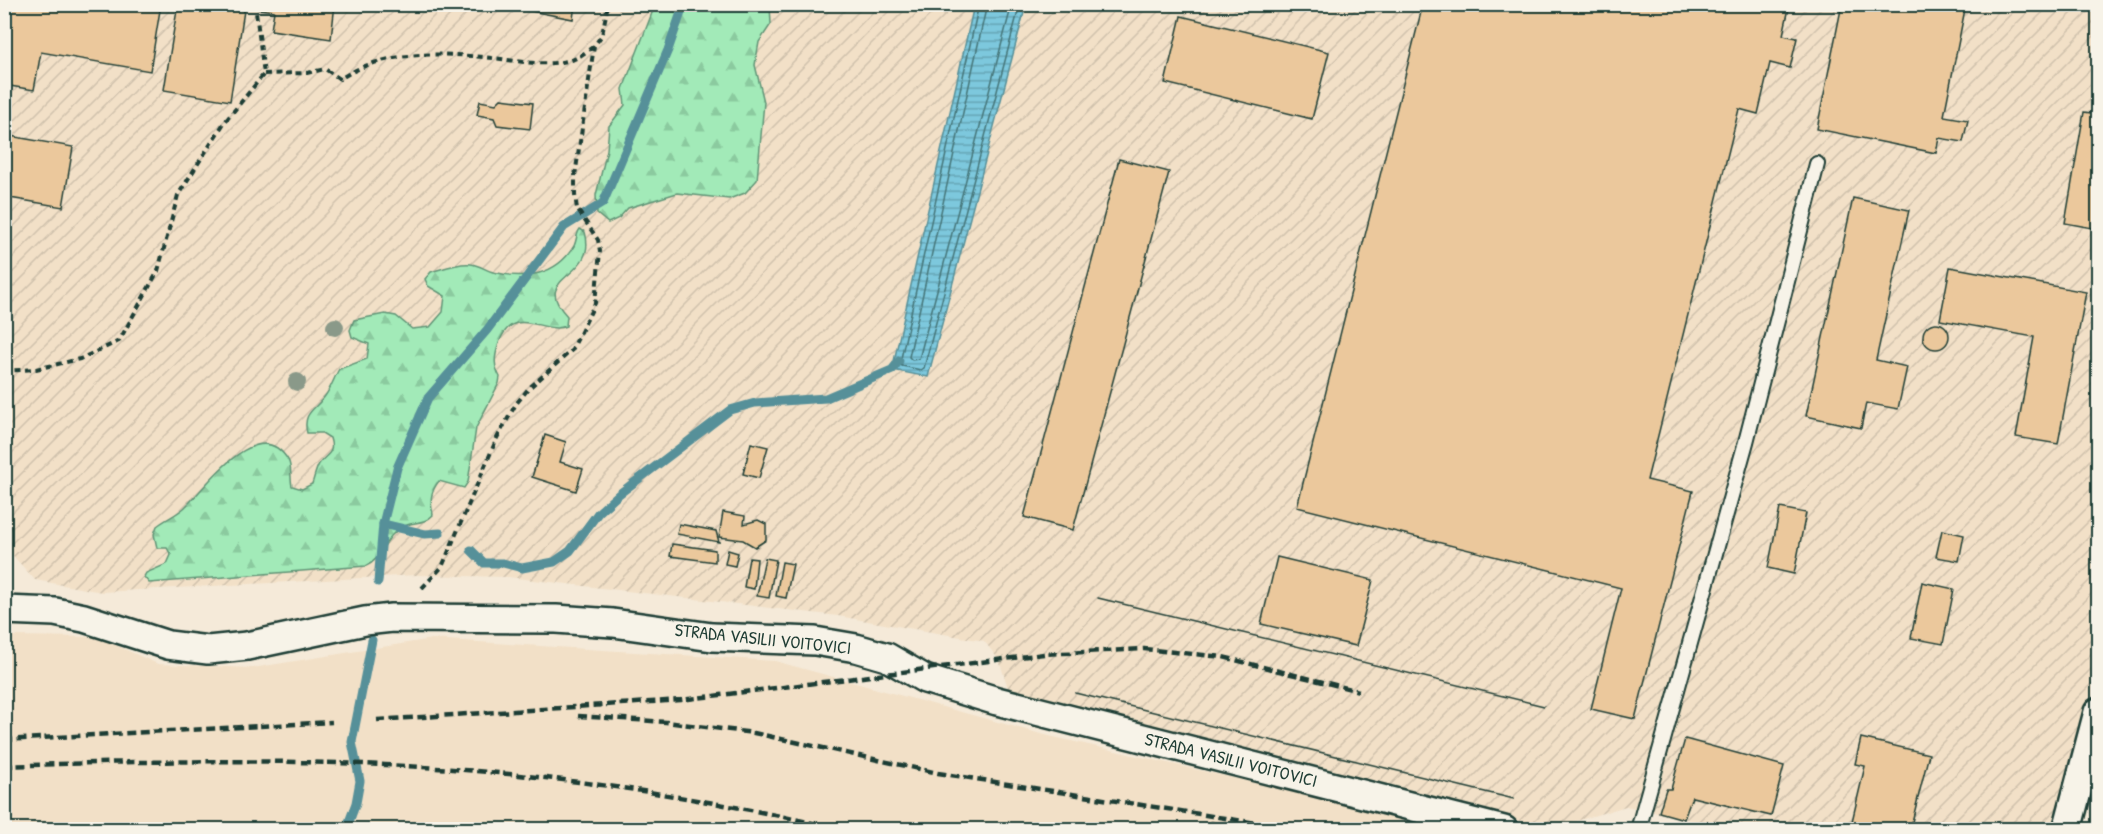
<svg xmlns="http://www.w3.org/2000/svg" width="2103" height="834" font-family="'Patrick Hand',sans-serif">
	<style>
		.built { fill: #f2e0c7 }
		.industrial { fill: url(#industrial-furrows) }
		.forest { fill: url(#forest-firs); stroke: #609476; stroke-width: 1.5 }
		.water { fill: url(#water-rules); stroke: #579099; stroke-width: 1.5 }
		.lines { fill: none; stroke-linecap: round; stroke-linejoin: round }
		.shore { stroke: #457578; stroke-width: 1.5 }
		.stream { stroke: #579099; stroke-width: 9 }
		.building { fill: #ebc89c; stroke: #1f3d34; stroke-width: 1.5 }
		.lane-casing { stroke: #1f3d34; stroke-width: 18 }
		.street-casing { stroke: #1f3d34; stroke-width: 32 }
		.path { stroke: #1f3d34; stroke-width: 4; stroke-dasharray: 6 4.5; stroke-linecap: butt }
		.lane { stroke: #f7f3e8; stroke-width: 14 }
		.street { stroke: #f7f3e8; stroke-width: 27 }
		.tram { stroke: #1f3d34; stroke-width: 1.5 }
		.rail { stroke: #1f3d34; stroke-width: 4.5; stroke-dasharray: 9 4.5; stroke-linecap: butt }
		.tree { fill: #8a9989 }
		.labels { text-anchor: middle; stroke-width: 4.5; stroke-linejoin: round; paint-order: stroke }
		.street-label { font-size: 18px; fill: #1f3d34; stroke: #f7f3e8 }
	</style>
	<defs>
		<pattern id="industrial-furrows" width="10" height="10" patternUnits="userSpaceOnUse" patternTransform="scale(1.5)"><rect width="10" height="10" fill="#f2e0c7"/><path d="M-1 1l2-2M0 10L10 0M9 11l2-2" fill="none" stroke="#cfc1ac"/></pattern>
		<pattern id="forest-firs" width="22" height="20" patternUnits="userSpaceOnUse" patternTransform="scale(1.5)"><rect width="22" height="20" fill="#a2eab8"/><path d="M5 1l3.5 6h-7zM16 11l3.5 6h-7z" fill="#8bca9f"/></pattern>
		<pattern id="water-rules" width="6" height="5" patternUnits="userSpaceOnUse" patternTransform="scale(1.5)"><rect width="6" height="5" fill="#7dc8dd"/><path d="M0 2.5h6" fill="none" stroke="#66a4b4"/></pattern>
	</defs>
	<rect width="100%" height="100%" fill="#f5ead9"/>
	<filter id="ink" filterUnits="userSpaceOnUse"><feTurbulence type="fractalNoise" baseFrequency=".0167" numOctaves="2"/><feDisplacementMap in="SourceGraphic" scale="12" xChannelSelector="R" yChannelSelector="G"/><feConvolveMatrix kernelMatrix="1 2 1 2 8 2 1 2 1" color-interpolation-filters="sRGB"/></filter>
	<g filter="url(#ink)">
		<polygon class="built" points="5,636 97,637 158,664 252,668 432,639 775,661 1045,735 1361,807 1447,829 5,830"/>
		<polygon class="industrial" points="4,5 2098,5 2098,664 2057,829 1731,829 1626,806 1550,829 1008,688 999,660 984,641 838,616 508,577 417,575 102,592 35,580 5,547"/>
		<g class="forest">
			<polygon points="655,5 770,5 771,24 759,42 755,65 764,102 757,180 745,193 729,199 677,193 628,208 619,218 608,223 597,214 596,195 607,150 609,126 625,105 623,89"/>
			<path d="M 580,229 L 585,232 C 599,280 528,274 567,316 L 566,326 C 544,336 512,301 498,346 C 494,359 494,366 500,377 L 499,383 L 476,428 L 468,482 L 464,488 L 439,481 C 430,492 430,501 433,515 C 424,525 413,521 402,527 C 384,536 383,559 366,566 L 149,583 L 144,577 L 146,573 L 167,564 L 171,555 L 167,548 L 157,548 L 154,534 L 157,526 C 166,519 176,515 184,508 C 205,489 258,411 288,460 C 292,466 290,478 292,486 L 302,489 L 312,484 C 314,478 316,469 319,464 C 327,453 335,454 330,438 L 322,433 L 307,433 C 302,412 315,410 325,396 C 331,388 334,378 339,369 L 367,359 L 369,344 L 352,337 L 350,330 L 354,320 L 385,314 L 396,316 L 412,329 L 430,327 L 443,312 L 445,296 L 428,286 L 425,279 L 431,272 C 442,269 459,262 471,264 C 479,265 486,270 493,272 C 524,280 556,276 574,246 C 577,240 576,234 580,229 Z"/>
		</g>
		<polygon class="water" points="974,5 1026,5 928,377 892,370"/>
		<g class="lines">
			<g class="shore">
				<polyline points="979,4 900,363 902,366 921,370 924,368 1020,4"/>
				<polyline points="987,4 909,357 912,360 919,359 1012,4"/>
			</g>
			<g class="stream">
				<polyline points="383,524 425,534 440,533"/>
				<polyline points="471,550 484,563 503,563 522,568 554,562 570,551 598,513 619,494 730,410 755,403 826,398 892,370 899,361"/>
				<polyline points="378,582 383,524 397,468 428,398 487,330 564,227 603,203 668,50 684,4"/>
				<polyline points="346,830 356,803 360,781 352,742 372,640"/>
			</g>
		</g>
		<g class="building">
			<polygon points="4,4 161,4 150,71 41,52 34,90 4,85"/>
			<polygon points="178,4 245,4 230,101 164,90"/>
			<polygon points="259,4 335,4 331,39 271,30 274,11 258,9"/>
			<polygon points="494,4 575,4 573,19"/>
			<polygon points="1423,4 1790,4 1783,35 1797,38 1790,68 1770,63 1758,114 1739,109 1647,480 1693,491 1635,719 1591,709 1621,588 1297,507"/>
			<polygon points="1842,4 1966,4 1944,116 1968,120 1963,142 1939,138 1936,153 1817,129"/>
			<polygon points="1181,16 1329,52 1312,119 1165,83"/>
			<polygon points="501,99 533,103 530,129 497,125 494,118 477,115 480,101 496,104"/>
			<polygon points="2084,112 2098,114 2098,229 2065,223"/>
			<polygon points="4,135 73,147 63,207 4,197"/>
			<polygon points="1119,159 1169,172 1073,530 1024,517"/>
			<polygon points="1853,198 1909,210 1876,360 1907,367 1898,409 1866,403 1861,428 1806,416"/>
			<polygon points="1950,267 2086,292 2058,444 2016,437 2034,337 1940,320"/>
			<circle cx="1936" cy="336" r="13"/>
			<polygon points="545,435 566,442 560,462 583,469 576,491 532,477"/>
			<polygon points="751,443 768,447 759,478 743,474"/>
			<polygon points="1780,508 1806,513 1794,574 1768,568"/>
			<polygon points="723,512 745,516 744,524 758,520 766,524 766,540 755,547 743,540 719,537"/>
			<polygon points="679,524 716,531 719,542 677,534"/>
			<polygon points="1942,530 1964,535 1959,561 1936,557"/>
			<polygon points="672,544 715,550 715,562 670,556"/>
			<polygon points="728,550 738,553 735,566 725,564"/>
			<polygon points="1277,557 1373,580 1356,646 1261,624"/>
			<polygon points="749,558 757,559 754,589 744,587"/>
			<polygon points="765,558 776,560 769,598 757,596"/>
			<polygon points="782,562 793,564 786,598 776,596"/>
			<polygon points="1922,582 1954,589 1943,644 1911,638"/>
			<polygon points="1861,738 1929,754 1910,830 1850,830 1865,766 1855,764"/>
			<polygon points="1685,739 1784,766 1771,816 1692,797 1684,819 1659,812 1666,789 1671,789"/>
		</g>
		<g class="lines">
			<defs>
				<polyline id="lane" points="1638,830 1746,442 1817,164"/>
				<g id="street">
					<polyline points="4,610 55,612 84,618 168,645 208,650 247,646 365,621 392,618 556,619 613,623 712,637 815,641 856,648 887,657 925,679 997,701 1504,830"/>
					<polyline points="2067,830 2098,712"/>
				</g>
			</defs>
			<use href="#lane" class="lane-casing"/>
			<use href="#street" class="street-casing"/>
			<g class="path">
				<path d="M 264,74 L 307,73 L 325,69 L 340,79 C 387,48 447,53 501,59 C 523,62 552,67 574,59 C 581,56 587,51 593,47"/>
				<polyline points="4,371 36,369 80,359 119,341 158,271 178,195 224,123 264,74 255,4"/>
				<polyline points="422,588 442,567 497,438 516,404 528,389 572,350 595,303 600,251 598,240 577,209 575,195 575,176 594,46 602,35 608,4"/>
			</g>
			<use href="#lane" class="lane"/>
			<use href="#street" class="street"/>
			<g class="tram">
				<polyline points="1098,598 1544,706"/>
				<polyline points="1075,693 1514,799"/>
			</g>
			<g class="rail">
				<polyline points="578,716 666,722 754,733 938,773 1301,830"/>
				<polyline points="377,720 681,700 1044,654 1144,649 1223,657 1359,691"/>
				<polyline points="4,740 332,722"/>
				<path d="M 4,766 C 131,761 259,759 385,765 C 539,772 693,795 843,830"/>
				<polyline points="1210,823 1235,830"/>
			</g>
		</g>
		<g class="tree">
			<circle cx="335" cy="327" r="9"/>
			<circle cx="297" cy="382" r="9"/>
		</g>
	</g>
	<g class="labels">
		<g class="street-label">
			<text transform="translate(763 639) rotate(6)" y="6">STRADA VASILII VOITOVICI</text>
			<text transform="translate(1231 760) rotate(14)" y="6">STRADA VASILII VOITOVICI</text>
		</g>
	</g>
	<rect width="2103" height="834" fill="none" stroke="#f7f3e8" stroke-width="24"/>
	<rect x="12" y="12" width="2079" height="810" fill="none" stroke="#1f3d34" stroke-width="2" filter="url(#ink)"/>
</svg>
